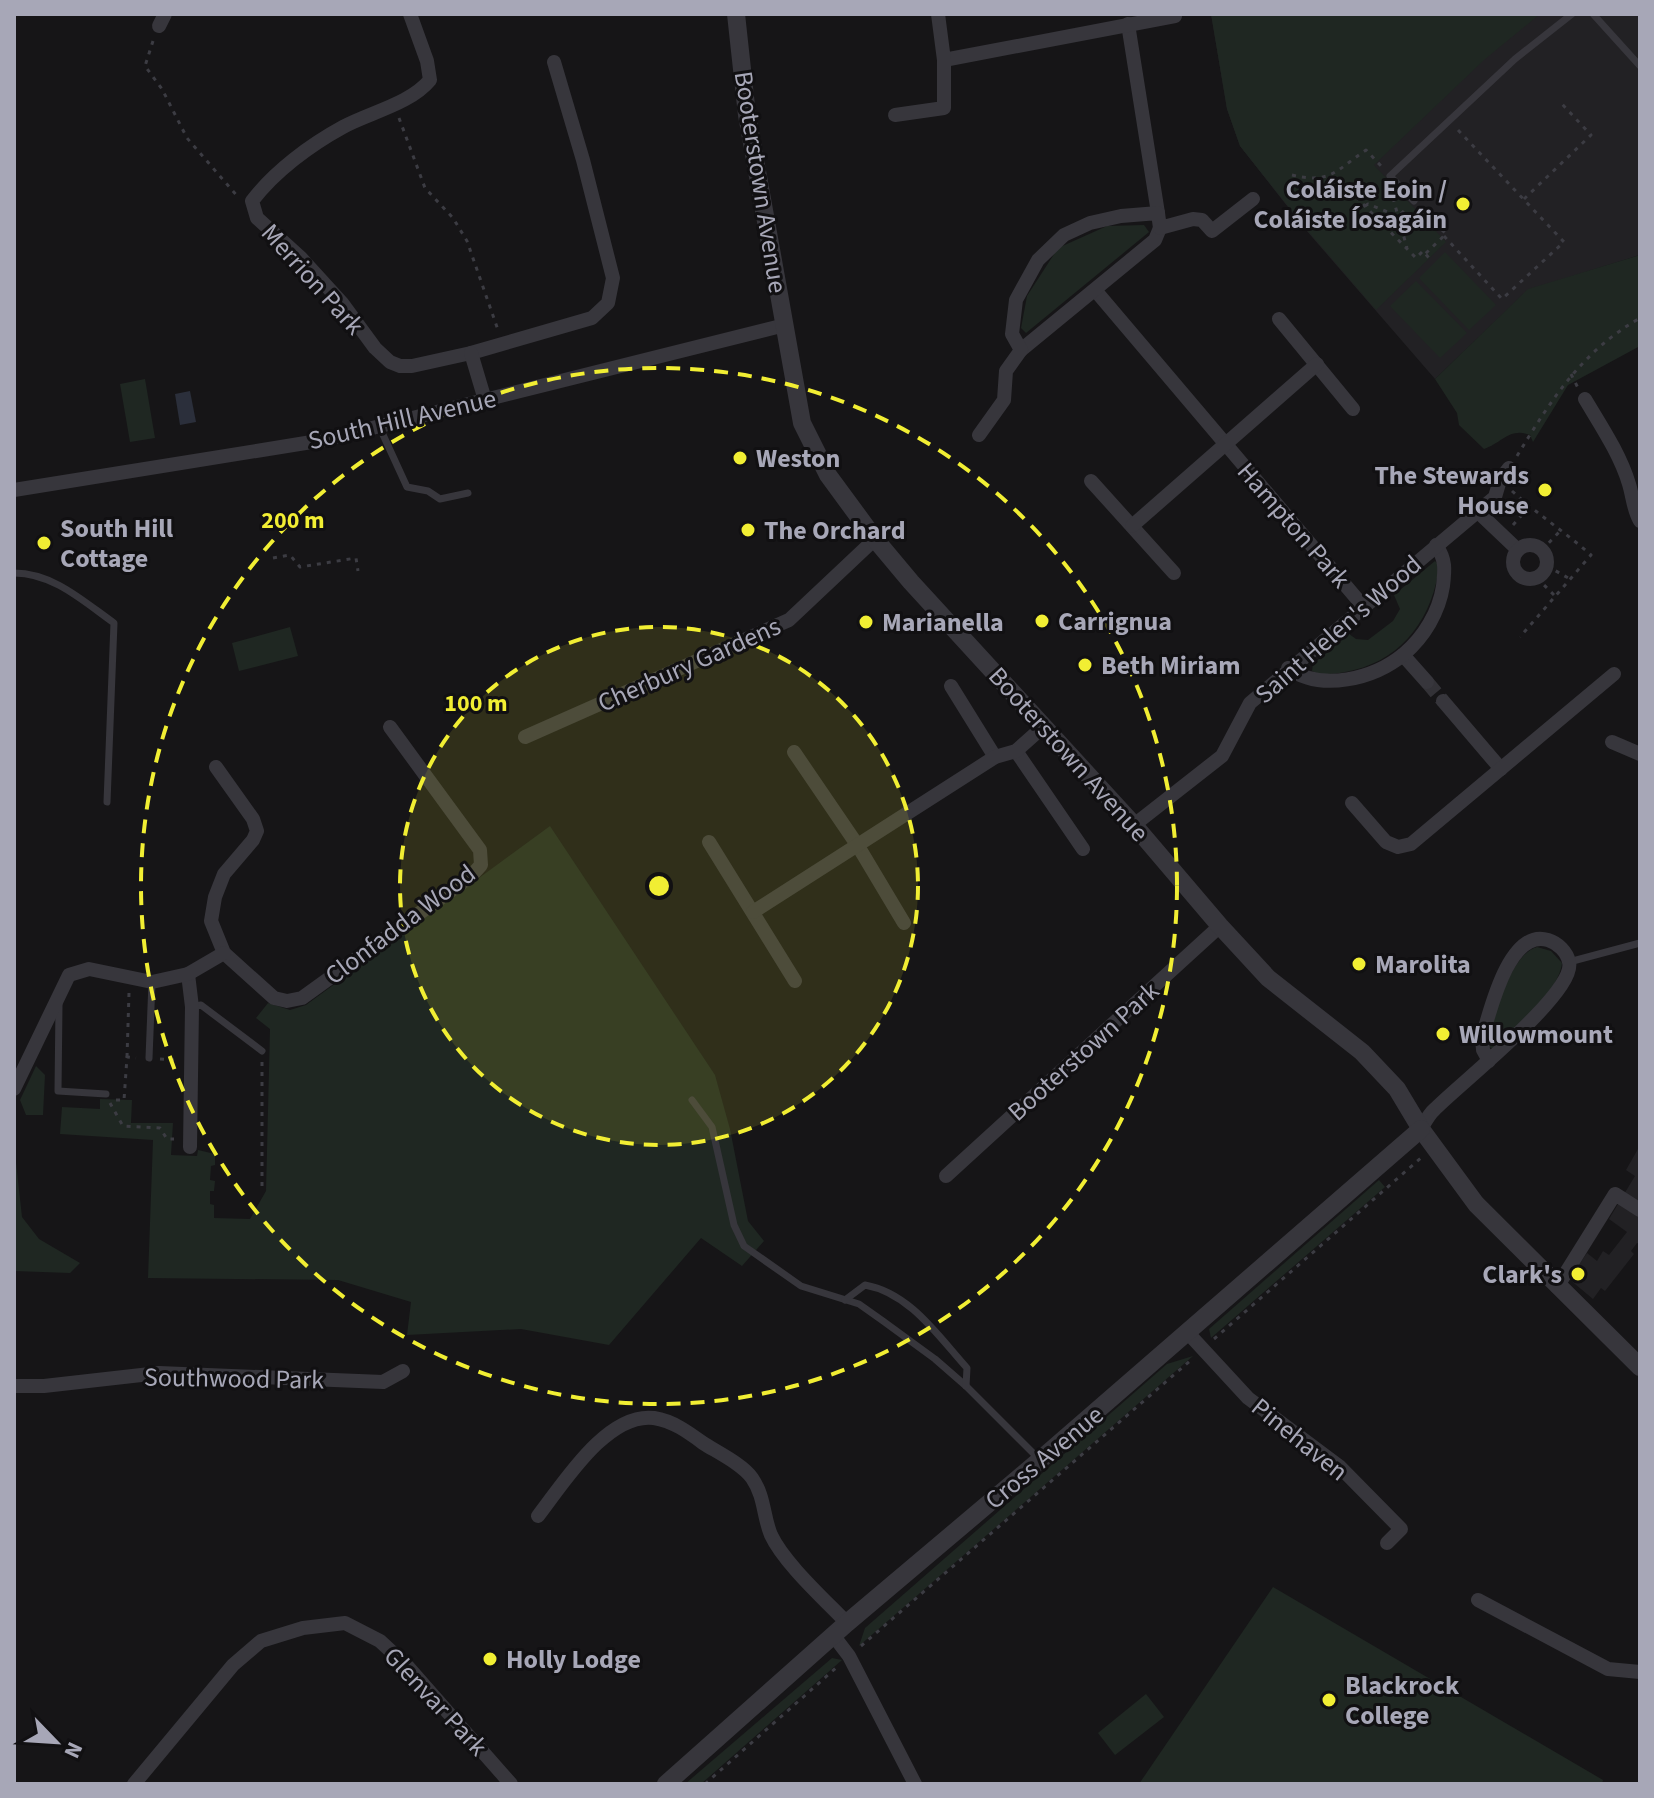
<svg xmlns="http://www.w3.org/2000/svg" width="1654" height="1798" font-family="'Source Sans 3',sans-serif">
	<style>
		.built { fill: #222124 }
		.green { fill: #1f2722 }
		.water { fill: #2b2f3b }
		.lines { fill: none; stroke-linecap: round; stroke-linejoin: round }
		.minor-tunnel { stroke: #333237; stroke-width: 14; stroke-dasharray: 14 7; stroke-linecap: butt }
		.path { stroke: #3c3c43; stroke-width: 3; stroke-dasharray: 4 6; stroke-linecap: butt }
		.service { stroke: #37363c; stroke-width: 7 }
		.minor { stroke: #37363c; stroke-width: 14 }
		.tertiary { stroke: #37363c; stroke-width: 18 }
		.ring { fill: none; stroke: #f1ee33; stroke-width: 4; stroke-dasharray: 14 10 }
		.poi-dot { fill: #f1ee33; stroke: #111012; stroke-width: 3 }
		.labels { text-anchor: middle; stroke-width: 6; stroke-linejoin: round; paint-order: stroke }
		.street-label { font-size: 26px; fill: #a7a7b7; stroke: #111012 }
		.poi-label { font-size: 26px; font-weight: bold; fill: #a7a7b7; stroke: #111012; text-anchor: start }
		.centre { fill: #f1ee33; stroke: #111012; stroke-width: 4 }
		.ring-label { font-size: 24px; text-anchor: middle; font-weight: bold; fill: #f1ee33; stroke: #111012; stroke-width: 6; stroke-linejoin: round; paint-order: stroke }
	</style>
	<rect width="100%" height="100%" fill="#161517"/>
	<g class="built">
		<polygon points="1211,14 1640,14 1640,255 1528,290 1435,379 1306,230 1240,146 1227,109"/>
		<polygon points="1638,1149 1640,1244 1637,1243 1631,1251 1634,1254 1605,1291 1601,1288 1593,1299 1569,1279 1587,1253 1597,1261 1603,1251 1609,1255 1627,1232 1609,1219 1635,1176 1626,1170"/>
	</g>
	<g class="green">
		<polygon points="1211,14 1540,14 1484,60 1374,165 1446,242 1376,310 1306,229 1240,146 1227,109"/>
		<polygon points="1144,225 1149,232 1026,333 1021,328 1027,296 1058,248 1107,226"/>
		<polygon points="1445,252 1496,305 1469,330 1419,278"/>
		<path d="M 1640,255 L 1640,346 L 1568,385 L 1533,442 L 1530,435 C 1510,427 1502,443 1484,449 L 1459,425 L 1457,413 L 1435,379 L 1528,289 Z"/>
		<polygon points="1416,281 1467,333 1440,358 1390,306"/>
		<polygon points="145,379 155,438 130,442 120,384"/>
		<path d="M 1435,561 L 1439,565 C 1434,615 1404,658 1354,670 C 1341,673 1324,677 1312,671 L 1313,664 L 1349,634 L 1356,639 L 1368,640 L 1393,621 L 1400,609 L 1394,595 Z"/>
		<polygon points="290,627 298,656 239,671 232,643"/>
		<polygon points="550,826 715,1075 730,1129 748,1221 764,1241 742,1266 701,1238 609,1345 521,1329 407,1335 411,1302 338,1280 148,1278 153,1140 60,1134 62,1107 100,1109 100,1099 132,1100 131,1123 173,1123 171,1155 197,1156 198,1150 215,1154 215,1165 211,1166 210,1180 215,1181 214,1191 210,1191 210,1204 214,1205 214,1218 250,1219 266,1191 270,1029 256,1018 268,1003 290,1010 306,1005"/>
		<path d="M 1537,947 L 1551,951 L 1562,963 C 1559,992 1514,1029 1494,1050 L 1488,1046 C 1492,1021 1510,954 1537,947 Z"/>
		<polygon points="36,1066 45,1075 43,1115 26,1115 20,1100"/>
		<polygon points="14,1144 22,1217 39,1239 80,1263 70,1273 14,1271"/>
		<polygon points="1379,1180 1385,1187 1211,1338 1209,1329"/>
		<polygon points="1193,1356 859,1646 865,1628 1167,1364"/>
		<polygon points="1273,1587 1603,1780 1602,1784 1139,1784"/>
		<polygon points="832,1658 842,1660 701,1784 685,1784"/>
		<polygon points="1146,1694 1164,1717 1115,1755 1098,1733"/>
	</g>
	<polygon class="water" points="190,391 196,422 180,425 175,394"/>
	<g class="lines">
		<polyline class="minor-tunnel" points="1427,682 1443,701"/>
		<g class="path">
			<polyline points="153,41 145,66 162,89 187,138 238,197"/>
			<polyline points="399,118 425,188 453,218 467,241 498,330"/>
			<path d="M 1292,175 C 1331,184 1335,171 1366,150 L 1382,167"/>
			<polyline points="1356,197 1416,258 1423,251 1429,258"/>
			<polyline points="1393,198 1407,248"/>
			<polyline points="1524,199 1591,135 1561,103"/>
			<polyline points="1365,206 1368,204 1398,216"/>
			<polyline points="1421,208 1446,234 1425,254"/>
			<polyline points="1386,227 1405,210"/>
			<polyline points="1444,236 1502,299 1564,242 1457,129"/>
			<polyline points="1571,374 1578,388"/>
			<path d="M 1517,456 C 1551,400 1581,352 1640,318"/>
			<path d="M 1512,491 C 1537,514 1565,532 1591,555 L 1520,637"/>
			<polyline points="1513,525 1529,507"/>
			<polyline points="1542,550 1562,529"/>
			<polyline points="273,558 290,555 300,567 356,558 358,571"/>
			<polyline points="1547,566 1570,579"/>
			<polyline points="1537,578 1555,596"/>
			<polyline points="127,1057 129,993"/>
			<polyline points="160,1059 176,1060"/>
			<polyline points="262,1062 262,1191"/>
			<polyline points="116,1100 124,1100 127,1057 136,1058"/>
			<polyline points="110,1103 123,1126 160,1128 167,1139 174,1139"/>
			<polyline points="1214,1339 1422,1157"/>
			<polyline points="861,1646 1191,1360"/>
			<polyline points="705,1784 837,1667"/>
		</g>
		<g class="service">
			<polyline points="1593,14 1640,66"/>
			<polyline points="1414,201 1390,176 1515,59 1572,14"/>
			<polyline points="379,426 407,487 428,491 440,499 468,493"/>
			<path d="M 14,573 C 53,573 83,601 114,623 L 107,802"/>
			<polyline points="1569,962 1640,943"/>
			<polyline points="59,1005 58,1091 106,1094"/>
			<polyline points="192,1007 201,1005 262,1051"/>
			<polyline points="149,1058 152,982"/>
			<polyline points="692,1100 712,1127 734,1225 744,1246 801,1286 859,1304 883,1321 935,1359 966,1386 1039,1459"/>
			<path d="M 845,1300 L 865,1285 C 910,1293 938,1336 967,1368 L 966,1386"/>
		</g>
		<g class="minor">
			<path d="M 410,14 L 427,61 L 430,80 C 410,104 371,112 343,127 C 310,145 275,171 252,201 L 257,218 L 301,258 L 342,303 L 375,348 L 390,362 L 400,366 L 412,366 L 471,353 L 592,318 L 608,303 L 613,278 L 583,160 L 554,62"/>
			<polyline points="1128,24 1158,213"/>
			<polyline points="159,26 165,14"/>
			<polyline points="944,60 1175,16"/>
			<polyline points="895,115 944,108 944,60 938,14"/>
			<polyline points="1095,290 1363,606"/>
			<polyline points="1279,319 1353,409"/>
			<polyline points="1021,350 1155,240 1160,228"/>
			<polyline points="471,353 485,400"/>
			<path d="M 1585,399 C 1601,426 1620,454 1629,484 C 1633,497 1633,509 1640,521"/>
			<polyline points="979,435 1004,400 1006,371 1021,350 1012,334 1016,300 1038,260 1064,235 1090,223 1121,216 1158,213 1160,228 1193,219 1202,220 1212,231 1253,199"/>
			<polyline points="1091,481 1174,573"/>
			<polyline points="14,490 324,440 785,325"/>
			<polyline points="1478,512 1518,550"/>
			<polyline points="1132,526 1317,364"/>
			<circle cx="1530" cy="562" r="17"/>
			<polyline points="1403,655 1427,682"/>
			<path d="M 1288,668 C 1321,692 1374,679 1404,654 C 1424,637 1439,612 1443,586 C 1445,569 1446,560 1436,545"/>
			<polyline points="951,686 995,757"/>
			<polyline points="1443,701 1501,769"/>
			<polyline points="525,737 789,620 875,539"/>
			<polyline points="1612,742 1640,754"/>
			<polyline points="1016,751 1083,849"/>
			<polyline points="794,752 858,846 904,923"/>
			<polyline points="216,767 253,819 257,831 253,840 224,874 215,897 211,921 224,953 274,998 287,1001 302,998 471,876 481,865 480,850 390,727"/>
			<polyline points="1352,803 1386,842 1398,847 1411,844 1614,674"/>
			<polyline points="1134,825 1222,756 1250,703 1495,497 1500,480 1509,468"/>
			<polyline points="709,842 795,981"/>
			<polyline points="753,912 995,757 1016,751 1044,726"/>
			<polyline points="188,974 192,1007 190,1147"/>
			<polyline points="14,1089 69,975 89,969 152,982 188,974 224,953"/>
			<path d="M 1421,1129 C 1425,1122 1429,1114 1435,1109 C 1458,1085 1577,992 1569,962 C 1567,952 1558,943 1548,940 C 1509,928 1490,1011 1482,1038 L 1483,1050 L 1489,1061"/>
			<polyline points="946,1176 1220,926"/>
			<polyline points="1557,1287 1615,1194 1640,1210"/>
			<polyline points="1188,1333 1248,1398 1339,1466 1401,1529 1387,1543"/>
			<polyline points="14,1386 44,1386 159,1373 383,1382 403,1371"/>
			<path d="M 538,1516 C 563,1484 607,1412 654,1418 C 673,1421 688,1432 703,1443 C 717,1452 742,1464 752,1478 C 765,1497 763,1516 771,1535 C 784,1563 825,1600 847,1623"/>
			<polyline points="1478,1600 1608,1669 1640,1672"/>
			<polyline points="833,1635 849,1656 915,1784"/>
			<polyline points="134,1784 233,1665 261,1641 303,1628 345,1623 380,1641 408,1667 511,1784"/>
		</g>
		<g class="tertiary">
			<polyline points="736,14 747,115 802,423 828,475 875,539 911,582 1134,825 1220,926 1268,978 1362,1052 1397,1089 1421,1129 1476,1204 1640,1367"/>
			<polyline points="666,1784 847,1623 1040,1460 1421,1129"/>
		</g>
	</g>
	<circle cx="659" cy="886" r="259" fill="#f1ee33" fill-opacity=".12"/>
	<g class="ring">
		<circle cx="659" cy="886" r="259"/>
		<circle cx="659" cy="886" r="518"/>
	</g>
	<g class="poi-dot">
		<circle cx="1463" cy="204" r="8"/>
		<circle cx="740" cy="458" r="8"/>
		<circle cx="1545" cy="490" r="8"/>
		<circle cx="748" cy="530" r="8"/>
		<circle cx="44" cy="543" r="8"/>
		<circle cx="1042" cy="621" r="8"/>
		<circle cx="866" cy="622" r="8"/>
		<circle cx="1085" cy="665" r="8"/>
		<circle cx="1359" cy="964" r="8"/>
		<circle cx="1443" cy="1034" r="8"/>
		<circle cx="1578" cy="1274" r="8"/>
		<circle cx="490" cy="1659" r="8"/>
		<circle cx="1329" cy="1700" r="8"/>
	</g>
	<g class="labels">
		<g class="street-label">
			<text transform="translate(761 182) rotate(81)" y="9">Booterstown Avenue</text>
			<text transform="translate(313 279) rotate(48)" y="9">Merrion Park</text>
			<text transform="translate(402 419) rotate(-13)" y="9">South Hill Avenue</text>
			<text transform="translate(1294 525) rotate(49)" y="9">Hampton Park</text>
			<text transform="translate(1338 629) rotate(-41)" y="9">Saint Helen's Wood</text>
			<text transform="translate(689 664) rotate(-24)" y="9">Cherbury Gardens</text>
			<text transform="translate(1069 754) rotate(48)" y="9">Booterstown Avenue</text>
			<text transform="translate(400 924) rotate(-37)" y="9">Clonfadda Wood</text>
			<text transform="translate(1083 1051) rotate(-42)" y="9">Booterstown Park</text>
			<text transform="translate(234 1378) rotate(1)" y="9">Southwood Park</text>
			<text transform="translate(1300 1439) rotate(39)" y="9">Pinehaven</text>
			<text transform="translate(1044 1457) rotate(-40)" y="9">Cross Avenue</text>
			<text transform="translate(436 1701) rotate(47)" y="9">Glenvar Park</text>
		</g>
		<g class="poi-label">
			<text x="1447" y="198" text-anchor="end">Coláiste Eoin /<tspan x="1447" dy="30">Coláiste Íosagáin</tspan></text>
			<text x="756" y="467">Weston</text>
			<text x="1529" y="484" text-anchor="end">The Stewards<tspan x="1529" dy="30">House</tspan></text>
			<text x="60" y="537">South Hill<tspan x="60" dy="30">Cottage</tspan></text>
			<text x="764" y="539">The Orchard</text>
			<text x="1058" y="630">Carrignua</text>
			<text x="882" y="631">Marianella</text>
			<text x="1101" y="674">Beth Miriam</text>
			<text x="1375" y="973">Marolita</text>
			<text x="1459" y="1043">Willowmount</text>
			<text x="1562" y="1283" text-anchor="end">Clark's</text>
			<text x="506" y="1668">Holly Lodge</text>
			<text x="1345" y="1694">Blackrock<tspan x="1345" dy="30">College</tspan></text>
		</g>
	</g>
	<circle cx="659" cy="886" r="12" class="centre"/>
	<g class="ring-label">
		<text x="293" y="528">200 m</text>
		<text x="476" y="711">100 m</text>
	</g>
	<rect width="1654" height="1798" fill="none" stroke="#a7a7b7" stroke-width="32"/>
	<g transform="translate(56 1742) rotate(115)" stroke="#111012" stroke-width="6" paint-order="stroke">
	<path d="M0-6L14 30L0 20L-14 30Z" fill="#a7a7b7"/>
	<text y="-12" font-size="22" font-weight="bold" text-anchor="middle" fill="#a7a7b7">N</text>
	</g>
</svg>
